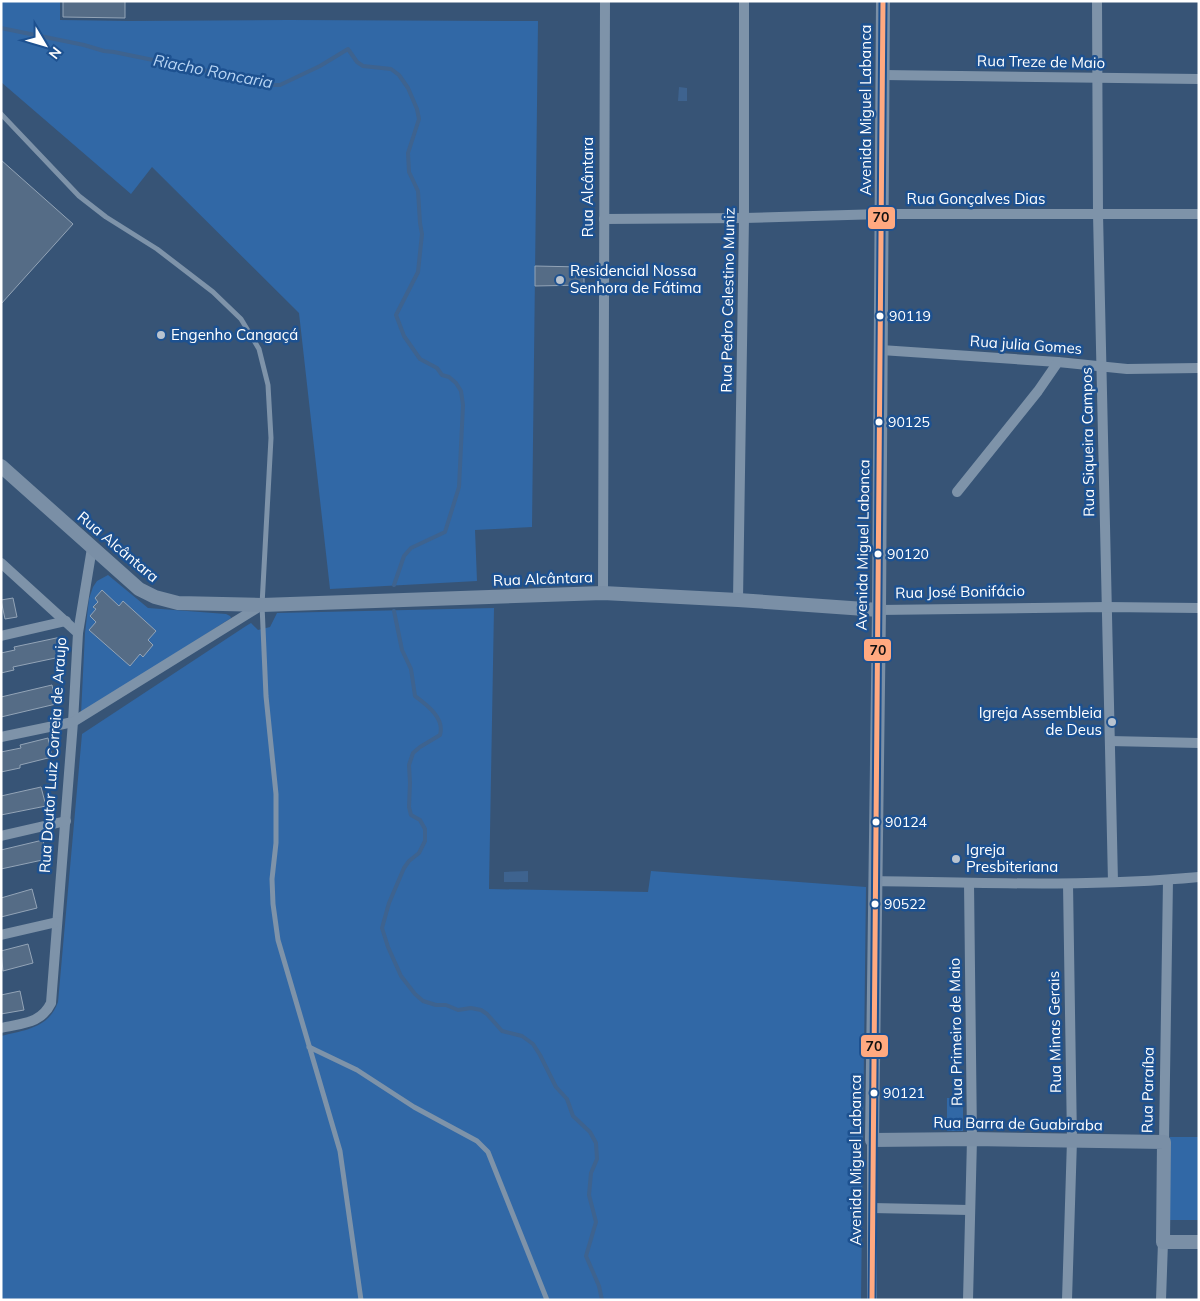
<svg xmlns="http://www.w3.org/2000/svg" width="1200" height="1301" font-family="Mulish,sans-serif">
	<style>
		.green { fill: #3168a6 }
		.water { fill: #3e638f }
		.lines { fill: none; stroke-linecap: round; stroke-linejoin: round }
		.stream { stroke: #3e638f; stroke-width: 4 }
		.building { fill: #556c86; stroke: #93a4b7 }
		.lane { stroke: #7e93a9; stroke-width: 5 }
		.street { stroke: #7e93a9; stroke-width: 10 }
		.secondary { stroke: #7a8fa6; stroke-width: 14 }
		.bus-1-casing { stroke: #1d5190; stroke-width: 9 }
		.bus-1 { stroke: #ffa980; stroke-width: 5 }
		.poi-dot { fill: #b9c3cf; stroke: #1d5190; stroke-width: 2 }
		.bus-dot { fill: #fff; stroke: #1d5190; stroke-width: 2 }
		.labels { text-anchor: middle; stroke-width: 5; stroke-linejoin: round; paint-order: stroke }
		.bus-label { font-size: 14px; fill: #fff; stroke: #1d5190; text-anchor: start }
		.street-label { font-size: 15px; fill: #fff; stroke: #1d5190 }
		.poi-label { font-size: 15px; fill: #fff; stroke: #1d5190; text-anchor: start }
		.water-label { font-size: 16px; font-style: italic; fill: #b8d5f4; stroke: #1d5190 }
		.line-badge { stroke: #1d5190; stroke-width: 2 }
		.pale-badge-label { font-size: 14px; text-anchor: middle; font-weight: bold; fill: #111 }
	</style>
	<rect width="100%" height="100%" fill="#375476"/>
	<g class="green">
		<polygon points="1,1 60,1 60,20 129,21 288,20 538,21 532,527 475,530 477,581 330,589 299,313 152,167 131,194 1,82"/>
		<polygon points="108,575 148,608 226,614 230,616 231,618 81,714 85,633 89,599 93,587 97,581"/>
		<path d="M 494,608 L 489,889 L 648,892 L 651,871 L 866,887 L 861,1300 L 1,1300 L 1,1036 C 25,1030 49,1028 58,1002 L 82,734 L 246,626 L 251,623 L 258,630 L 270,627 L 277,613 Z"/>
		<polygon points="954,1096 963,1096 963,1131 947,1131 947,1098 953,1098"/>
		<rect x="1170" y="1137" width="29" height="83"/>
	</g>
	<g class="water">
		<polygon points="679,87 687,88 687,101 678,101"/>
		<polygon points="528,871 528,882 504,882 504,872"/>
	</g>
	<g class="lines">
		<g class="stream">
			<polyline points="1,28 84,45 104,51 114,52 275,85 280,85 320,66 348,49 357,62 363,66 391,69 399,75 408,88 417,109 419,119 408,153 409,172 418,191 420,223 422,234 418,272 396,315 404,336 420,359 437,368 442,375 449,377 456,383 461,391 463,405 459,487 445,532 411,548 404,556 394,585"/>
			<path d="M 394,611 L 402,650 L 411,669 L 415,696 C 427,705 445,718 440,735 L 420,747 L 413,753 L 409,765 L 410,783 L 409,807 L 411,815 L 420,820 L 425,829 L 425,841 L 419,853 L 409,861 L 404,868 L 389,903 L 382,928 L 388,947 L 401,976 L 415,994 L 423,1001 L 436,1005 L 446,1005 L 458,1010 L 471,1008 L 481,1010 L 487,1014 L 502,1031 L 522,1036 L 533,1044 L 540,1055 L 556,1087 L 567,1099 L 573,1116 L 590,1132 L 596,1143 L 597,1159 L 591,1173 L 589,1195 L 596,1222 L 586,1256 L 599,1286 L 602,1300"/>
		</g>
	</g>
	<g class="building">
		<polygon points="63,1 125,1 125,18 63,17"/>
		<polygon points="1,160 73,224 1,304"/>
		<polygon points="535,266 581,267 581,271 584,271 584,285 535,286"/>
		<polygon points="102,590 119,606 123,601 156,631 148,640 153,645 143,657 140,654 130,666 89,630 96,622 90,616 96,609 93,607 98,602 95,598"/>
		<polygon points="13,598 17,617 5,619 1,600"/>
		<polygon points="61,637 65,656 13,667 14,670 1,673 1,653 15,650 14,647"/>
		<polygon points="52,685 56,704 1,717 1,697"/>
		<polygon points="48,738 52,757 20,765 20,768 1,772 1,752 21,748 20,745"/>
		<polygon points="41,787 46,806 1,815 1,796"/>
		<polygon points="43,840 47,859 1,869 1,850"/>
		<polygon points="32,889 37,908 1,917 1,898"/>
		<polygon points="28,944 33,963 3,971 1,951"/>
		<polygon points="20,991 24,1010 1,1014 1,995"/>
	</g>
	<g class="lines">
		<g class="lane">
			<polyline points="1,114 79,196 106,217 157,249 213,292 241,319 259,349 268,385 271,438 262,605 266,696 276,794 276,843 272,879 273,904 278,940 340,1151 361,1300"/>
			<polyline points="309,1047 357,1070 414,1107 477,1141 488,1152 547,1300"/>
		</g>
		<g class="street">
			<polyline points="1097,1 1098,214 1113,882"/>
			<polyline points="883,75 1199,79"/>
			<polyline points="604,219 744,218 882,214 1199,214"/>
			<polyline points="881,350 1058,362 1127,369 1199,368"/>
			<polyline points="957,492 1038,391 1058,362"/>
			<path d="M 1,563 L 78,633 L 73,722 L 51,1003 C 41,1024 22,1023 1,1028"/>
			<polyline points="603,593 605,1"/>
			<polyline points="738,600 744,218 744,1"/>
			<polyline points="879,610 1106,607 1199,608"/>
			<polyline points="78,633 92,548"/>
			<polyline points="1,636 66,621"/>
			<polyline points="1,737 73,722 262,605"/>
			<polyline points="1110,741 1199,743"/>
			<polyline points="1,836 66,821"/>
			<path d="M 875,881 C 983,883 1091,887 1199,877"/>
			<polyline points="1,935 57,922"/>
			<polyline points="1164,1142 1168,880"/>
			<polyline points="872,1208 969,1210"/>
			<polyline points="872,1300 872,1140"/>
			<polyline points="968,1300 972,1139 969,883"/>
			<polyline points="1067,1300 1072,1140 1068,884"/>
			<polyline points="1161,1300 1163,1242"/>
		</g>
		<g class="secondary">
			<polyline points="883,1 879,610 872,1140 972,1139 1164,1142 1163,1242 1199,1242"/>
			<polyline points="1,466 139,589 155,597 178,603 262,605 603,593 738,600 879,610"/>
		</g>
		<defs>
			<polyline id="bus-1" points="872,1300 883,1"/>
		</defs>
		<use href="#bus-1" class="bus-1-casing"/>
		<use href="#bus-1" class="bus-1"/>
	</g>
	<g class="poi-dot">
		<circle cx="560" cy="280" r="5"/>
		<circle cx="161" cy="335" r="5"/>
		<circle cx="1112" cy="722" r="5"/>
		<circle cx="956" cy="859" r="5"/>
	</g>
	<g class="bus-dot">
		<circle cx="880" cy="316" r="4.5"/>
		<circle cx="879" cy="422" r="4.5"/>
		<circle cx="878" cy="554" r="4.5"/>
		<circle cx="876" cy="822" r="4.5"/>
		<circle cx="875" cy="904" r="4.5"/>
		<circle cx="874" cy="1093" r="4.5"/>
	</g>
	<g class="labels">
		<g class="bus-label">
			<text x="889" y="321">90119</text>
			<text x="888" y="427">90125</text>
			<text x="887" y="559">90120</text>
			<text x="885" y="827">90124</text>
			<text x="884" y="909">90522</text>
			<text x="883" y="1098">90121</text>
		</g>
		<g class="street-label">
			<text transform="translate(1041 62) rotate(1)" y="5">Rua Treze de Maio</text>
			<text transform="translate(866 110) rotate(-90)" y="5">Avenida Miguel Labanca</text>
			<text transform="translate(588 187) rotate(-90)" y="5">Rua Alcântara</text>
			<text x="976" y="204">Rua Gonçalves Dias</text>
			<text transform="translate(728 300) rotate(-89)" y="5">Rua Pedro Celestino Muniz</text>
			<text transform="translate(1026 345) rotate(4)" y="5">Rua julia Gomes</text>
			<text transform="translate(1088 442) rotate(-91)" y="5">Rua Siqueira Campos</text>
			<text transform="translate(863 545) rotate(-89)" y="5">Avenida Miguel Labanca</text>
			<text transform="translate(118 547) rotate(40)" y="5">Rua Alcântara</text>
			<text transform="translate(543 579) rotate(-2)" y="5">Rua Alcântara</text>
			<text transform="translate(960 592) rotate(-1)" y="5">Rua José Bonifácio</text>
			<text transform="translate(53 755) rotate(-86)" y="5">Rua Doutor Luiz Correia de Araujo</text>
			<text transform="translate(956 1032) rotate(-91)" y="5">Rua Primeiro de Maio</text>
			<text transform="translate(1055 1032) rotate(-91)" y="5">Rua Minas Gerais</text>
			<text transform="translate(1148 1090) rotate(-89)" y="5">Rua Paraíba</text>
			<text transform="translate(1018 1124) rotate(1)" y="5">Rua Barra de Guabiraba</text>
			<text transform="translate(856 1160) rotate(-90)" y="5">Avenida Miguel Labanca</text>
		</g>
		<g class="poi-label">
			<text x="570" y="276">Residencial Nossa<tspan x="570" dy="17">Senhora de Fátima</tspan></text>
			<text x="171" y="340">Engenho Cangaçá</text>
			<text x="1102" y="718" text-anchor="end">Igreja Assembleia<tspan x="1102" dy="17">de Deus</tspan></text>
			<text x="966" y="855">Igreja<tspan x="966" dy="17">Presbiteriana</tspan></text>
		</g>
		<g class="water-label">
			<text transform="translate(213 71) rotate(11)" y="6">Riacho Roncaria</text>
		</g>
	</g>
	<g class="line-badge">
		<rect x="867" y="206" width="29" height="24" rx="5" fill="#ffa980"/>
		<rect x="863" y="638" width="29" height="24" rx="5" fill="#ffa980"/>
		<rect x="860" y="1034" width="29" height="24" rx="5" fill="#ffa980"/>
	</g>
	<g class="pale-badge-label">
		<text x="881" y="222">70</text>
		<text x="878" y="655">70</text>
		<text x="874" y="1051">70</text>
	</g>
	<rect width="1200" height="1301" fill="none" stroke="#ffffff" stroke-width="5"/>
	<g transform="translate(45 45) rotate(128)" stroke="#1d5190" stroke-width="4" paint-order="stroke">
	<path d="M0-4L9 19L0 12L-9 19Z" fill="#ffffff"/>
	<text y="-8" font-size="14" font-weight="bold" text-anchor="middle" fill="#ffffff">N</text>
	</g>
</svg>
